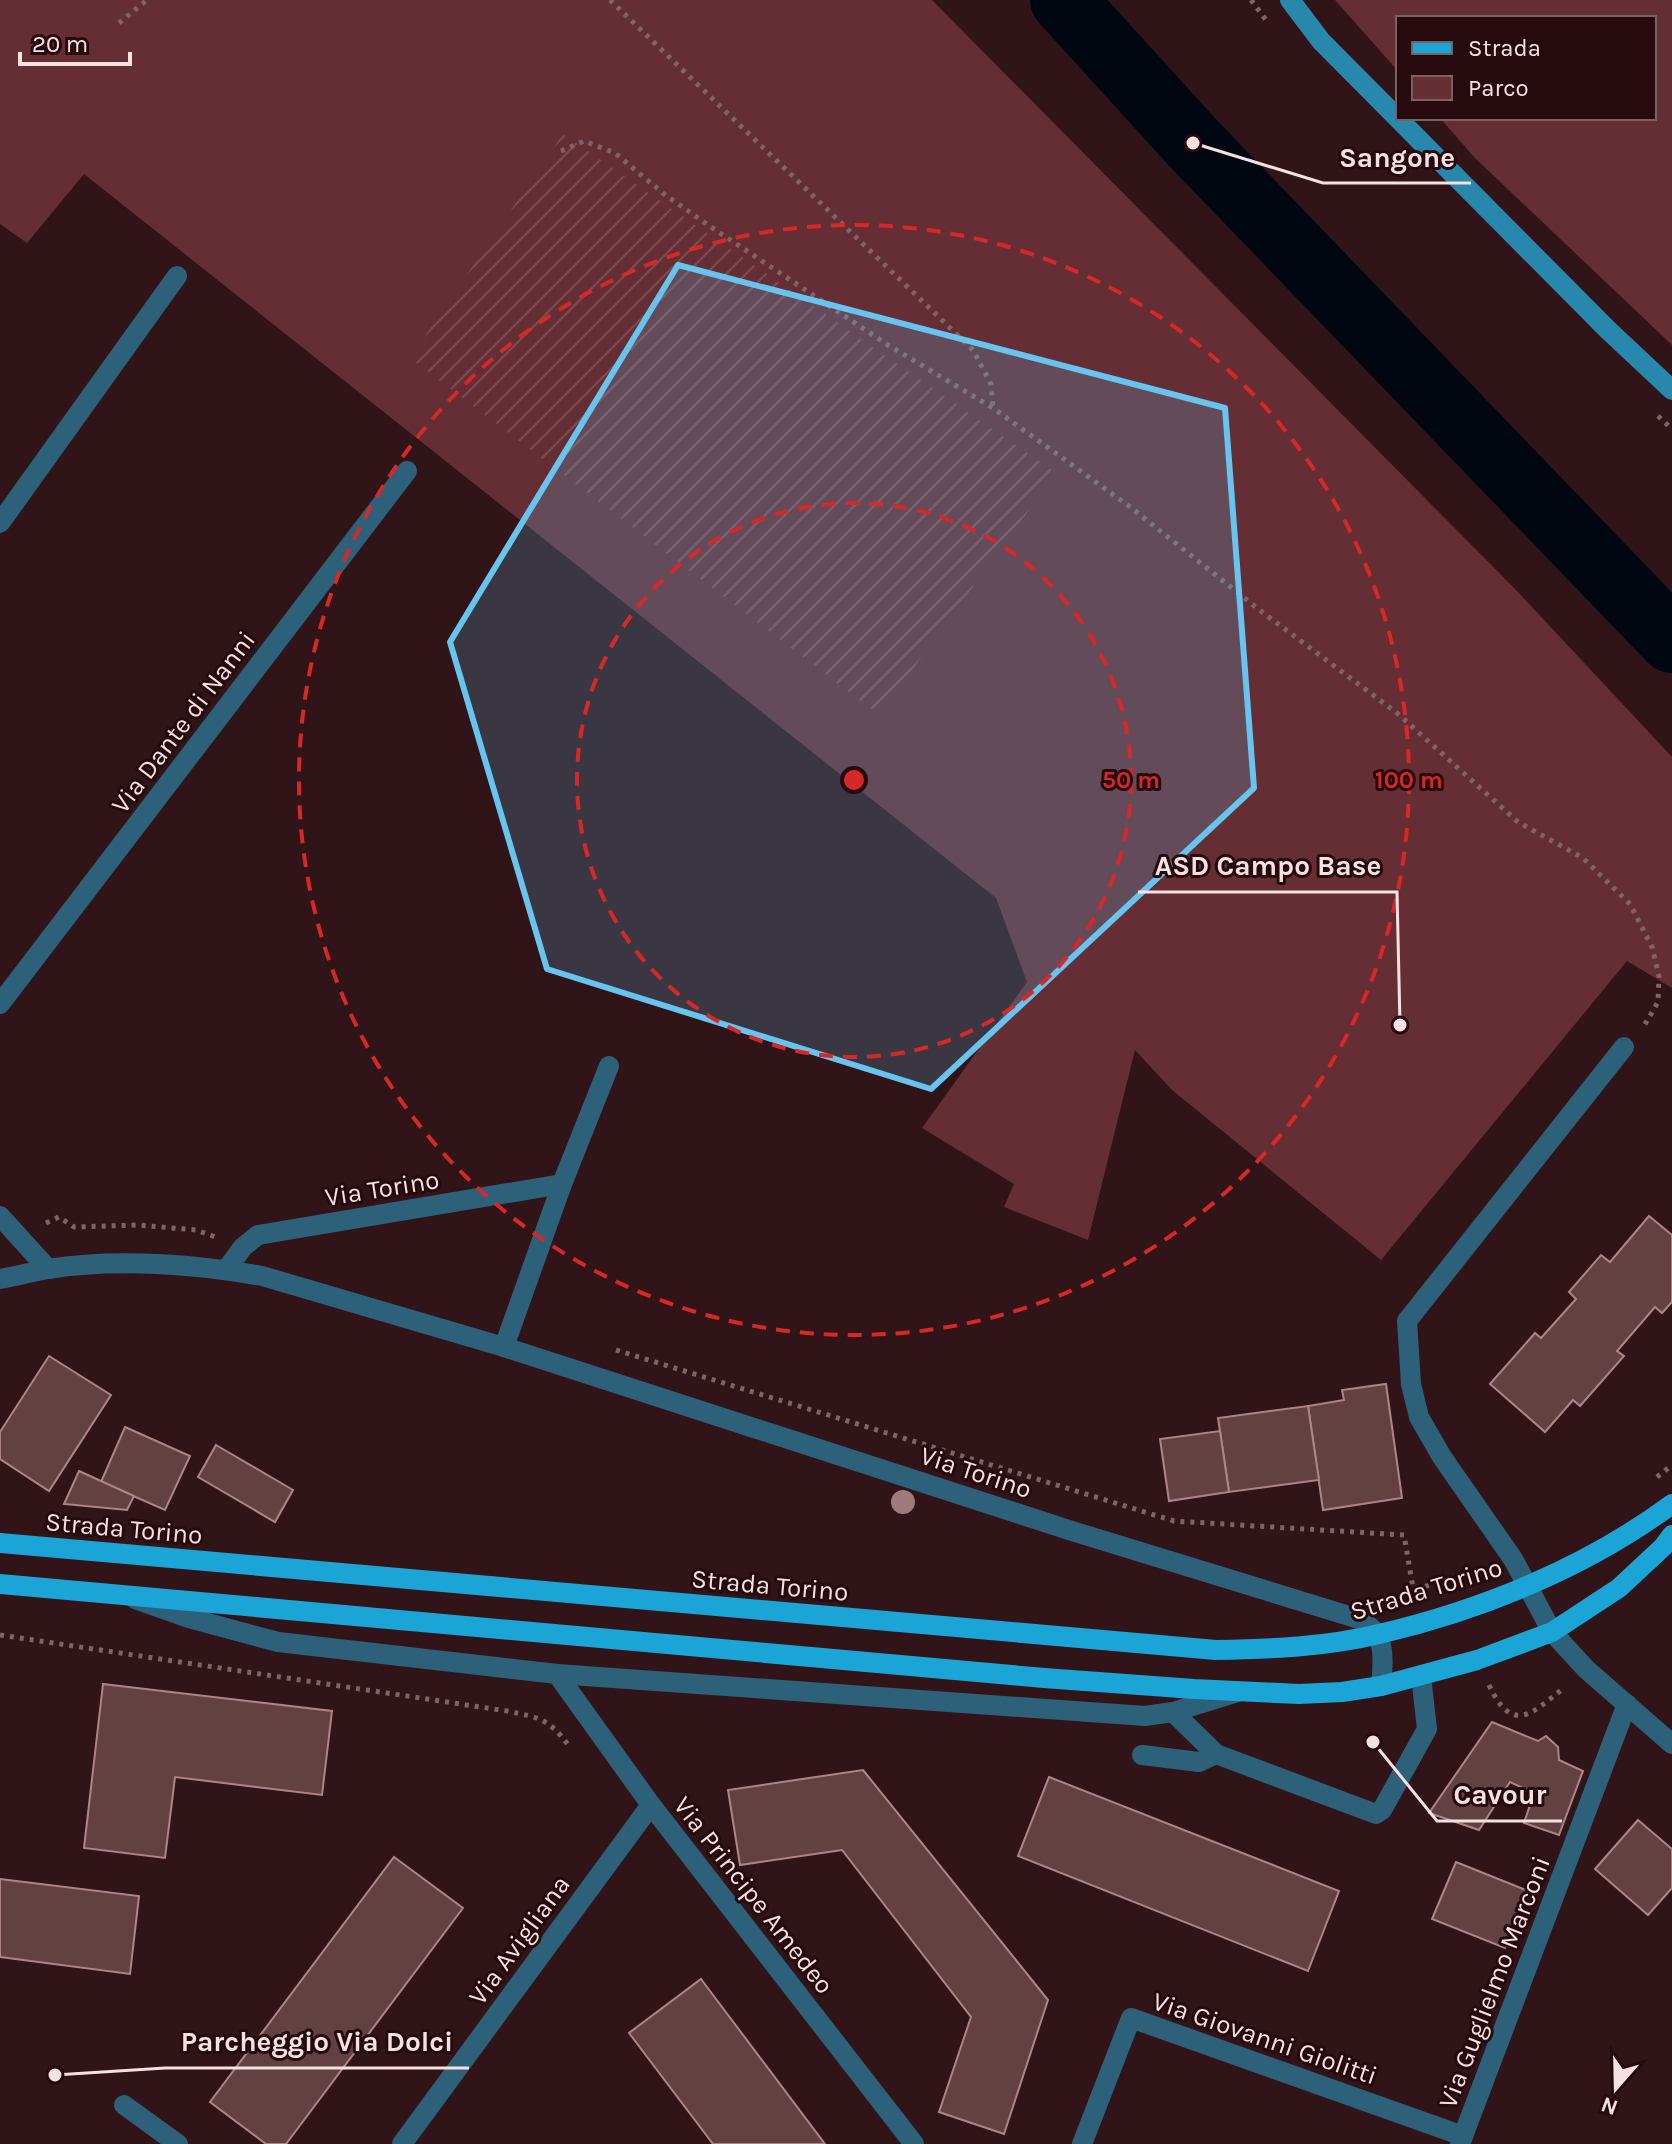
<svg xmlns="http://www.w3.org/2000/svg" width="1672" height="2144" font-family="Karla,sans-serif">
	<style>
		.green { fill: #652e35 }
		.garden { fill: url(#garden-furrows) }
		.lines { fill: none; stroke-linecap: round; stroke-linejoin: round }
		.river { stroke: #000711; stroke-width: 66 }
		.building { fill: #624143; stroke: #ac8588; stroke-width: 2 }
		.path { stroke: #7e6467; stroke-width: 5; stroke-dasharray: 4 6; stroke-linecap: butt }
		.street { stroke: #2c6179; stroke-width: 20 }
		.secondary { stroke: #2887ad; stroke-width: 20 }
		.primary { stroke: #1ba5d6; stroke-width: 20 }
		.tree { fill: #9e7a7d }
		.marked { fill: #66c4ef; fill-opacity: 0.2; stroke: #66c4ef; stroke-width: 6; stroke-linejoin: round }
		.ring { fill: none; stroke: #d62828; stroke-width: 4; stroke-dasharray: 14 10 }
		.labels { text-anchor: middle; stroke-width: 6; stroke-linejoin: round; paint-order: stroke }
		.street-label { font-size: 26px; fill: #f6e1e2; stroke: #260a0e }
		.centre { fill: #d62828; stroke: #260a0e; stroke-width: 4 }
		.ring-label { font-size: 24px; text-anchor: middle; font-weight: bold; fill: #d62828; stroke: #260a0e; stroke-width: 6; stroke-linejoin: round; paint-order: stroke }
		.leader { fill: none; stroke: #f6e1e2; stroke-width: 3 }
		.callout-dot { fill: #f6e1e2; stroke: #260a0e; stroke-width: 3 }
		.callout-label { font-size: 28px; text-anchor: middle; font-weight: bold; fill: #f6e1e2; stroke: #260a0e; stroke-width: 6; stroke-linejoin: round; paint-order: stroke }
	</style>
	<defs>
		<pattern id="garden-furrows" width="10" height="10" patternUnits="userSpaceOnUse" patternTransform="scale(2)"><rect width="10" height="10" fill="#652e35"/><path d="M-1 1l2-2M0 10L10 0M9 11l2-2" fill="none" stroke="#7c4c52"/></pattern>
	</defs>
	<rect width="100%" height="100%" fill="#311417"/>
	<g class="green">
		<polygon points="0,0 932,0 1517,591 1672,757 1672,988 1627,961 1381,1260 1172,1090 1135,1050 1088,1240 1004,1207 1014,1184 922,1128 1027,982 996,898 84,174 27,243 0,224"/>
		<polygon points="1335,0 1672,0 1672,345 1475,158 1440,118 1654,118 1654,18 1398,18 1398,71"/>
	</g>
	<polygon class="garden" points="563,134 1056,473 879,715 410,358"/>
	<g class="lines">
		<polyline class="river" points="1063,0 1193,143 1672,640"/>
	</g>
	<g class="building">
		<polygon points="1649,1216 1672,1235 1672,1302 1662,1313 1655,1307 1617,1351 1624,1356 1580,1406 1573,1400 1545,1432 1490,1384 1535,1333 1541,1338 1576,1299 1569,1292 1601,1255 1610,1262"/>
		<polygon points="49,1356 111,1395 49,1491 0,1459 0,1432"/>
		<polygon points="1386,1384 1402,1498 1323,1510 1308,1406 1344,1400 1342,1390"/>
		<polygon points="1308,1406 1319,1480 1229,1492 1218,1418"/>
		<polygon points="125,1427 190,1456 165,1510 101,1482"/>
		<polygon points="1220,1431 1229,1492 1169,1501 1160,1439"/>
		<polygon points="216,1445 293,1490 275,1522 198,1477"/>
		<polygon points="79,1471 134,1496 127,1510 64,1504"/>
		<polygon points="103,1684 332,1711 322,1795 175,1777 165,1858 84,1848"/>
		<polygon points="1492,1722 1538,1741 1546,1736 1558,1747 1559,1760 1583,1771 1559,1835 1524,1823 1534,1793 1510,1782 1479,1830 1429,1813"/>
		<polygon points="863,1770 1048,2000 1004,2134 939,2112 971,2017 842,1850 740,1865 728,1790"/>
		<polygon points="1049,1777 1339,1891 1308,1971 1018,1856"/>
		<polygon points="1638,1820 1672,1849 1672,1888 1648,1915 1595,1869"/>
		<polygon points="394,1857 463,1908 286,2144 266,2144 210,2102"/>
		<polygon points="1456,1862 1528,1891 1505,1948 1432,1919"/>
		<polygon points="0,1879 139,1896 130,1974 0,1957"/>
		<polygon points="701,1979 825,2144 713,2144 629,2033"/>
	</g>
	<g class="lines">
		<g class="path">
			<polyline points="610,0 973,350 991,384 993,407"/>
			<polyline points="1251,0 1266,20"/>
			<polyline points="119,23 147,0"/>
			<polyline points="561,151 584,141 615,153 664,194 711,227 888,345 993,408 1129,506 1262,612 1397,713 1518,822 1583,858 1630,904 1652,947 1659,976 1658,1002 1644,1026"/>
			<polyline points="1658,416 1672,429"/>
			<polyline points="46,1223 59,1217 74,1227 138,1225 196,1230 218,1238"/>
			<polyline points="616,1350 1174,1521 1404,1535 1413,1588 1446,1583"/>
			<polyline points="1657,1477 1672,1465"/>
			<path d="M 0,1635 L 507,1711 C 540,1718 548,1718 569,1746"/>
			<path d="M 1489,1685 C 1513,1736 1532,1713 1565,1687"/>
		</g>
		<g class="street">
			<polyline points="0,523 177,276"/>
			<polyline points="0,1004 407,471"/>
			<polyline points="1624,1047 1407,1321 1411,1384 1419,1417 1442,1457 1513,1559 1552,1632 1586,1669 1672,1744"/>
			<polyline points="0,1216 48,1269"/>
			<polyline points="226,1270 243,1247 258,1235 562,1184"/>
			<path d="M 0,1279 C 16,1276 32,1272 48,1269 C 119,1258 192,1264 262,1276 L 504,1347 L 1072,1531 L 1359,1619 C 1388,1635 1383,1659 1381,1686"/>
			<polyline points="504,1347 562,1184 609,1066"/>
			<polyline points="135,1599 189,1618 278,1642 557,1674 1145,1716 1173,1712 1238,1692"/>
			<polyline points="557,1674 651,1805 914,2144"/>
			<polyline points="1173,1712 1216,1754 1376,1814 1382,1810 1427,1729 1421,1676"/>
			<polyline points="1142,1755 1199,1762 1216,1754"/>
			<polyline points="124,2105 178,2144"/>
			<polyline points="402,2144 651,1805"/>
			<polyline points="1082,2144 1131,2018 1463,2136"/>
			<polyline points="1460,2144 1627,1704"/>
		</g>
		<polyline class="secondary" points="1290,0 1321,41 1607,329 1672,390"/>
		<g class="primary">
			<path d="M 0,1543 L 1216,1650 C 1270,1649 1326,1647 1379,1634 C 1482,1610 1587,1567 1672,1504"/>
			<polyline points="0,1584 1044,1678 1194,1689 1299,1694 1342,1692 1381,1686 1477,1660 1552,1632 1619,1588 1663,1547 1672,1535"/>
		</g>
	</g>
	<circle class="tree" cx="903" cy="1502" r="12"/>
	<path class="marked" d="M 678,265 L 1225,408 L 1254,788 L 931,1089 L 547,969 L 450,642 Z"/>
	<g class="ring">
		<circle cx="854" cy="780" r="277"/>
		<circle cx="854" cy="780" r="555"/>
	</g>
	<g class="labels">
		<g class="street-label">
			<text transform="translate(183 722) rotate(-53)" y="9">Via Dante di Nanni</text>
			<text transform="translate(382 1188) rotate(-9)" y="9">Via Torino</text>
			<text transform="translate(976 1472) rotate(18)" y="9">Via Torino</text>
			<text transform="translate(124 1528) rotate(5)" y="9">Strada Torino</text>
			<text transform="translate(770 1585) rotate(5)" y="9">Strada Torino</text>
			<text transform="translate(1426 1589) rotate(-17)" y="9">Strada Torino</text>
			<text transform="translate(754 1895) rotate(52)" y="9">Via Principe Amedeo</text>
			<text transform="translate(519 1940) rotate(-54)" y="9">Via Avigliana</text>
			<text transform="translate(1494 1982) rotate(-69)" y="9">Via Guglielmo Marconi</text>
			<text transform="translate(1265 2038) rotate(19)" y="9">Via Giovanni Giolitti</text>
		</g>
	</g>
	<circle cx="854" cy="780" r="12" class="centre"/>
	<g class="ring-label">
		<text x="1131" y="788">50 m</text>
		<text x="1409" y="788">100 m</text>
	</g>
	<path class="leader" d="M1193 143L1323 183H1471M1400 1025L1397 892H1138M1373 1742L1437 1821H1562M55 2075L165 2068H469"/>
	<g class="callout-dot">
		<circle cx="1193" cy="143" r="8"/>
		<circle cx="1400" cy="1025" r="8"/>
		<circle cx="1373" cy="1742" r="8"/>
		<circle cx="55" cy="2075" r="8"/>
	</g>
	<g class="callout-label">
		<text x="1397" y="167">Sangone</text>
		<text x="1268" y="875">ASD Campo Base</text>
		<text x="1500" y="1804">Cavour</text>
		<text x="317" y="2051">Parcheggio Via Dolci</text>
	</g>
	<rect x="1396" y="16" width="260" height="104" fill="#260a0e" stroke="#796063" stroke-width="2"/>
	<rect x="1412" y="42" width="40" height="12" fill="#1ba5d6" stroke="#796063" stroke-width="2"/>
	<text x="1468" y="56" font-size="24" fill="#f6e1e2">Strada</text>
	<rect x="1412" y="76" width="40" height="24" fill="#652e35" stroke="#796063" stroke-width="2"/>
	<text x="1468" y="96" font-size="24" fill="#f6e1e2">Parco</text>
	<g transform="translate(1616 2088) rotate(200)" stroke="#260a0e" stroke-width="6" paint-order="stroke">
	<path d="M0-6L14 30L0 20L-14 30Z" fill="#f6e1e2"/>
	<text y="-12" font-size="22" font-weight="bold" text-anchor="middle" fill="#f6e1e2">N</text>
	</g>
	<path d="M20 52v12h110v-12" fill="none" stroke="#f6e1e2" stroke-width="4"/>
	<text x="32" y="52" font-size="24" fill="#f6e1e2" stroke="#260a0e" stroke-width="6" paint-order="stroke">20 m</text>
</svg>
